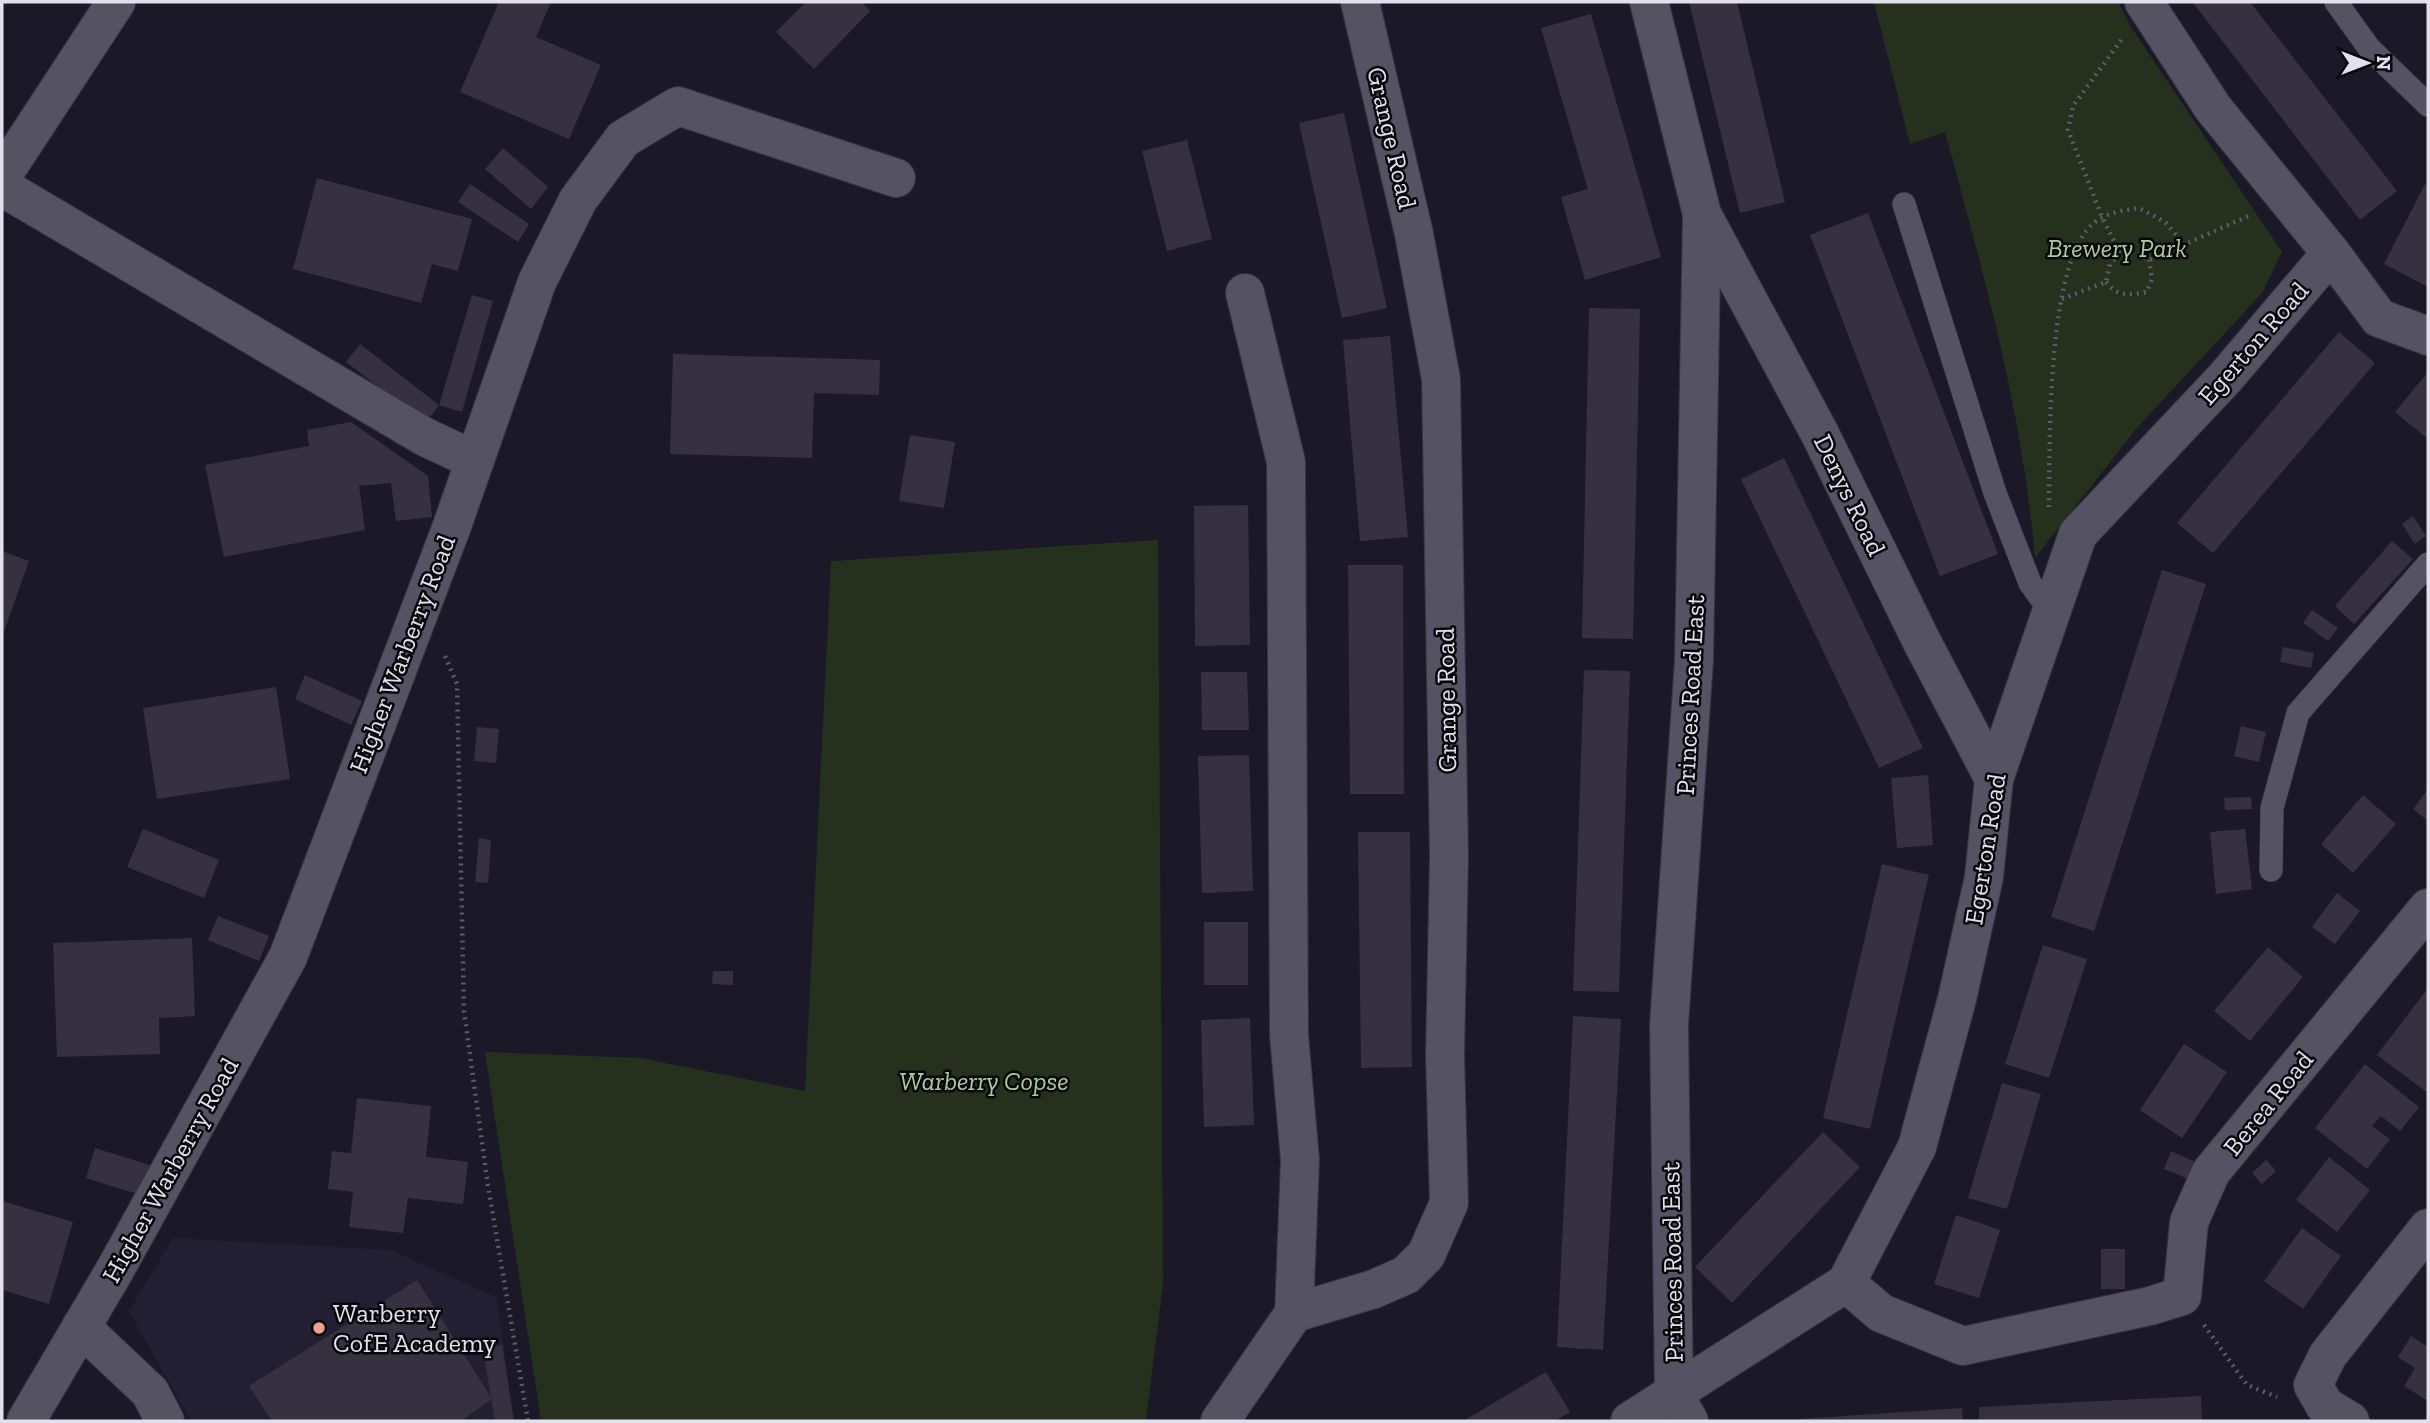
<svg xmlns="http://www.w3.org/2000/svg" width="2430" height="1423" font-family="'Zilla Slab',serif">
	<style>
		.built { fill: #231f33 }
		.green { fill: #26311d }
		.building { fill: #363140 }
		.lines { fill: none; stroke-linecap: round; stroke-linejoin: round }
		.lane-casing { stroke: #36353f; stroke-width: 24 }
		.street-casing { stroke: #36353f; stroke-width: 40 }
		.path { stroke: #5e5c69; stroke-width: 4.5; stroke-dasharray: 2 5; stroke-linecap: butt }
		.lane { stroke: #545263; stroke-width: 23 }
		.street { stroke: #545263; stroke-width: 38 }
		.poi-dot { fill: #f59d90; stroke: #06050a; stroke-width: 2.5 }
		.labels { text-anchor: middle; stroke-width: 5; stroke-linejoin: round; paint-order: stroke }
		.street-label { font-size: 26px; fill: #e2e1eb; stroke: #06050a }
		.park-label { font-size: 26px; font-style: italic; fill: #acce92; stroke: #06050a }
		.poi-label { font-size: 26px; fill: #e2e1eb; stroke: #06050a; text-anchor: start }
	</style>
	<rect width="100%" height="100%" fill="#1b1927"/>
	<polygon class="built" points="173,1238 391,1250 497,1298 514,1421 191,1421 129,1311"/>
	<g class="green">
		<path d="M 1874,2 L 2118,2 L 2131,27 L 2282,252 L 2262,293 L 2136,429 L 2035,558 C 2023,413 1983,272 1945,132 L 1910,144 Z"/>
		<polygon points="1158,540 1163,1284 1146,1421 541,1421 485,1052 640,1058 805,1091 831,561"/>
	</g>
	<g class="building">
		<polygon points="499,2 551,2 536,37 601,65 569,139 460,92"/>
		<polygon points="806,2 861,2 870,11 814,69 776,32"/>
		<polygon points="1689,2 1737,2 1785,202 1740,213"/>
		<polygon points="2197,2 2250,2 2397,191 2360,220 2194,4"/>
		<polygon points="1591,14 1661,257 1585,280 1561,197 1588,189 1541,28"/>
		<polygon points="1344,113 1387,308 1342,318 1299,123"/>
		<polygon points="1187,140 1212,239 1167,251 1142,151"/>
		<polygon points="503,148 548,187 531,209 485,169"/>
		<polygon points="317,178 472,219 458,271 432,264 421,303 293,269"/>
		<polygon points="470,184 529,224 518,242 458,202"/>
		<polygon points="2425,184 2428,186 2428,287 2384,264"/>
		<polygon points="1868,213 1998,554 1940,576 1810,235"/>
		<polygon points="472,295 493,301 462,412 439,405"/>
		<polygon points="1589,308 1640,309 1633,639 1582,638"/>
		<polygon points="2339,332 2375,363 2213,553 2177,523"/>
		<polygon points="1390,336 1408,537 1360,541 1343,340"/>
		<polygon points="360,344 439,405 426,423 346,362"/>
		<polygon points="673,354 880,360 879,395 814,393 812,458 670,454"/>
		<polygon points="2428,372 2428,439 2395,412"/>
		<polygon points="351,422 428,476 432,517 396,521 391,483 359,486 365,530 224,557 205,465 309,446 307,430"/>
		<polygon points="910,435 955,442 944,508 899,501"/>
		<polygon points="1784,458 1923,748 1879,768 1741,479"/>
		<polygon points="1248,505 1250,645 1195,646 1194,506"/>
		<polygon points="2413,516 2426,536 2415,544 2402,524"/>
		<polygon points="2392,541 2413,559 2354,624 2335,606"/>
		<polygon points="2,551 29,561 2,637"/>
		<polygon points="1348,565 1403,565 1404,794 1350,794"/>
		<polygon points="2162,570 2206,584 2094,931 2051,917"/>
		<polygon points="2312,610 2338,628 2328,641 2303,623"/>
		<polygon points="2283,647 2314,653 2311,668 2280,662"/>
		<polygon points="1584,670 1630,671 1619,992 1573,991"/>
		<polygon points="1201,672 1247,672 1249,730 1202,730"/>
		<polygon points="305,675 362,701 351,725 295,699"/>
		<polygon points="276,687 290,779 157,799 143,708"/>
		<polygon points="2241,726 2266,732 2259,762 2234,756"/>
		<polygon points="477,727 499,729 496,763 474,761"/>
		<polygon points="1249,755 1253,891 1202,893 1198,756"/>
		<polygon points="1928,775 1933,845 1897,848 1891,778"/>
		<polygon points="2428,789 2428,821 2413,809"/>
		<polygon points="2363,795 2396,824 2353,873 2321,844"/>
		<polygon points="2251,797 2252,809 2225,810 2224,798"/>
		<polygon points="143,829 219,860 204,898 127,867"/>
		<polygon points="2245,829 2252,889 2216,894 2210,832"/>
		<polygon points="1358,832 1410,832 1412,1067 1361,1068"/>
		<polygon points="479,838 491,840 488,883 475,882"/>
		<polygon points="1882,864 1929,875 1870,1129 1823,1118"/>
		<polygon points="2337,893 2360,911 2335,944 2312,927"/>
		<polygon points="218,916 269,936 259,961 208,940"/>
		<rect x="1204" y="922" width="44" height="63"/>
		<polygon points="192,938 195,1016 159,1018 160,1054 57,1057 53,943"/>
		<polygon points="2043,945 2087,959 2049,1078 2005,1064"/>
		<polygon points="2268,947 2303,977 2250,1041 2214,1011"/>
		<polygon points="713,971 733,971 733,985 712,984"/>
		<polygon points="2428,988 2428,1093 2377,1055"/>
		<polygon points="1573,1016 1621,1019 1603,1350 1557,1347"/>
		<polygon points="1250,1018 1254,1125 1204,1127 1201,1020"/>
		<polygon points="2184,1044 2227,1072 2182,1138 2140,1110"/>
		<polygon points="2365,1064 2419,1107 2400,1131 2381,1116 2372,1126 2390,1139 2367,1169 2315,1128"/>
		<polygon points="2002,1083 2041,1094 2007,1209 1968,1198"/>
		<polygon points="357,1098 431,1106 426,1157 468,1162 463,1204 408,1198 403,1233 349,1227 353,1192 328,1189 332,1151 351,1153"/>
		<polygon points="1823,1132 1860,1167 1732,1303 1695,1267"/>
		<polygon points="95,1148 153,1166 144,1196 86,1178"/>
		<polygon points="2171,1151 2196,1162 2188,1179 2164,1169"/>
		<polygon points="2329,1157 2370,1190 2337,1232 2296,1200"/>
		<polygon points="2266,1160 2276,1171 2262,1184 2252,1173"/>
		<polygon points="2,1201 73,1222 49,1304 2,1290"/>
		<polygon points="1956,1215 2000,1230 1979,1298 1934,1284"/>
		<polygon points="2302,1228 2341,1256 2303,1309 2264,1281"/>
		<rect x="2101" y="1249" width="24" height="40"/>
		<polygon points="417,1280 492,1399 461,1421 272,1421 249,1386"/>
		<polygon points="2411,1336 2428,1347 2428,1401 2404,1386 2415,1368 2398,1357"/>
		<polygon points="502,1345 514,1421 495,1421 483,1349"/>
		<polygon points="1546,1372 1570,1412 1555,1421 1463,1421"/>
		<polygon points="2201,1396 2202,1421 1979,1421 1979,1407"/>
		<polygon points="1962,1408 1963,1421 1799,1421 1799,1419"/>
	</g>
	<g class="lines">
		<defs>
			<g id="lane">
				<polyline points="2336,2 2369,48 2428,105"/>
				<polyline points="1904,204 1995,493 2030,583 2051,612"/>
				<polyline points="2271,870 2272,808 2298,713 2428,564"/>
			</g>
			<g id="street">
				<polyline points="1649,2 1702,214 1694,660 1669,1025 1674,1395 1689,1421"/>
				<polyline points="2144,2 2213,108 2331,253 2379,318 2428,336"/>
				<polyline points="2,176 116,2"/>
				<polyline points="2,187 425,437 474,460"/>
				<polyline points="1703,216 1820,434 1922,642 1994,779"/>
				<polyline points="1846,1283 1881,1313 1963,1346 2150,1306 2182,1296 2189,1222 2211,1172 2428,908"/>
				<polyline points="1294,1313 1374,1289 1406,1275 1426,1255 1449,1203 1445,1055 1449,857 1441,379 1414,234 1360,2"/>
				<polyline points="81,1327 150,1392 165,1421"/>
				<polyline points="26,1421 116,1268 288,957 452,526 537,282 578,200 623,139 678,106 896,178"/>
				<polyline points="1220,1421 1294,1313 1300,1160 1289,1035 1286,462 1245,293"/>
				<polyline points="1630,1421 1846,1283 1917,1147 1957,999 1984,877 1994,779 2078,534 2225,378 2331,253"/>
				<polyline points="2350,1421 2325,1406 2313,1385 2328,1355 2428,1228"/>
			</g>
		</defs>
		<use href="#lane" class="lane-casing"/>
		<use href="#street" class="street-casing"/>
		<g class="path">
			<polyline points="2120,253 2102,217 2068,130 2073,106 2122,39"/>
			<path d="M 2106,282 C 2117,297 2130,295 2147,292 L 2152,279 L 2149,260"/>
			<polyline points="2062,299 2106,282 2110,264 2120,253 2136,254 2149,260 2251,215"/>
			<path d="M 2049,507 C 2050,440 2047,284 2086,231 C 2099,214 2119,211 2139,208 L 2165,222 L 2186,246"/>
			<polyline points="445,656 457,684 464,1011 488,1186 528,1421"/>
			<polyline points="2204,1325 2247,1385 2277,1397"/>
		</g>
		<use href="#lane" class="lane"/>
		<use href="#street" class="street"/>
	</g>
	<circle class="poi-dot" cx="319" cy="1328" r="7"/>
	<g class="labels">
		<g class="street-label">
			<text transform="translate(1392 138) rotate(77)" y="9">Grange Road</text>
			<text transform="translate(2253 343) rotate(-49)" y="9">Egerton Road</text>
			<text transform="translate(1850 495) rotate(64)" y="9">Denys Road</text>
			<text transform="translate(402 654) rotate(-69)" y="9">Higher Warberry Road</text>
			<text transform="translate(1690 695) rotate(-87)" y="9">Princes Road East</text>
			<text transform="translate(1446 700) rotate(-91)" y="9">Grange Road</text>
			<text transform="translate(1985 849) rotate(-81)" y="9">Egerton Road</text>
			<text transform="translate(2268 1103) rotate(-51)" y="9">Berea Road</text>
			<text transform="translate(170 1170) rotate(-61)" y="9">Higher Warberry Road</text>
			<text transform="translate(1672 1262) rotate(-91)" y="9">Princes Road East</text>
		</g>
		<g class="park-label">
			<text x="2117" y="257">Brewery Park</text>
			<text x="984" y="1090">Warberry Copse</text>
		</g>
		<g class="poi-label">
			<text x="333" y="1322">Warberry<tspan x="333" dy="30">CofE Academy</tspan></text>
		</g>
	</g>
	<rect width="2430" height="1423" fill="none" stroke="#e2e1eb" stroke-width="7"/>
	<g transform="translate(2367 63) rotate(90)" stroke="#06050a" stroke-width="5" paint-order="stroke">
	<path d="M0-5L12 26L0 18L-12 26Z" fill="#e2e1eb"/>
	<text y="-10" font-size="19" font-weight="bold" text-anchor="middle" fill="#e2e1eb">N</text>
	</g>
</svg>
